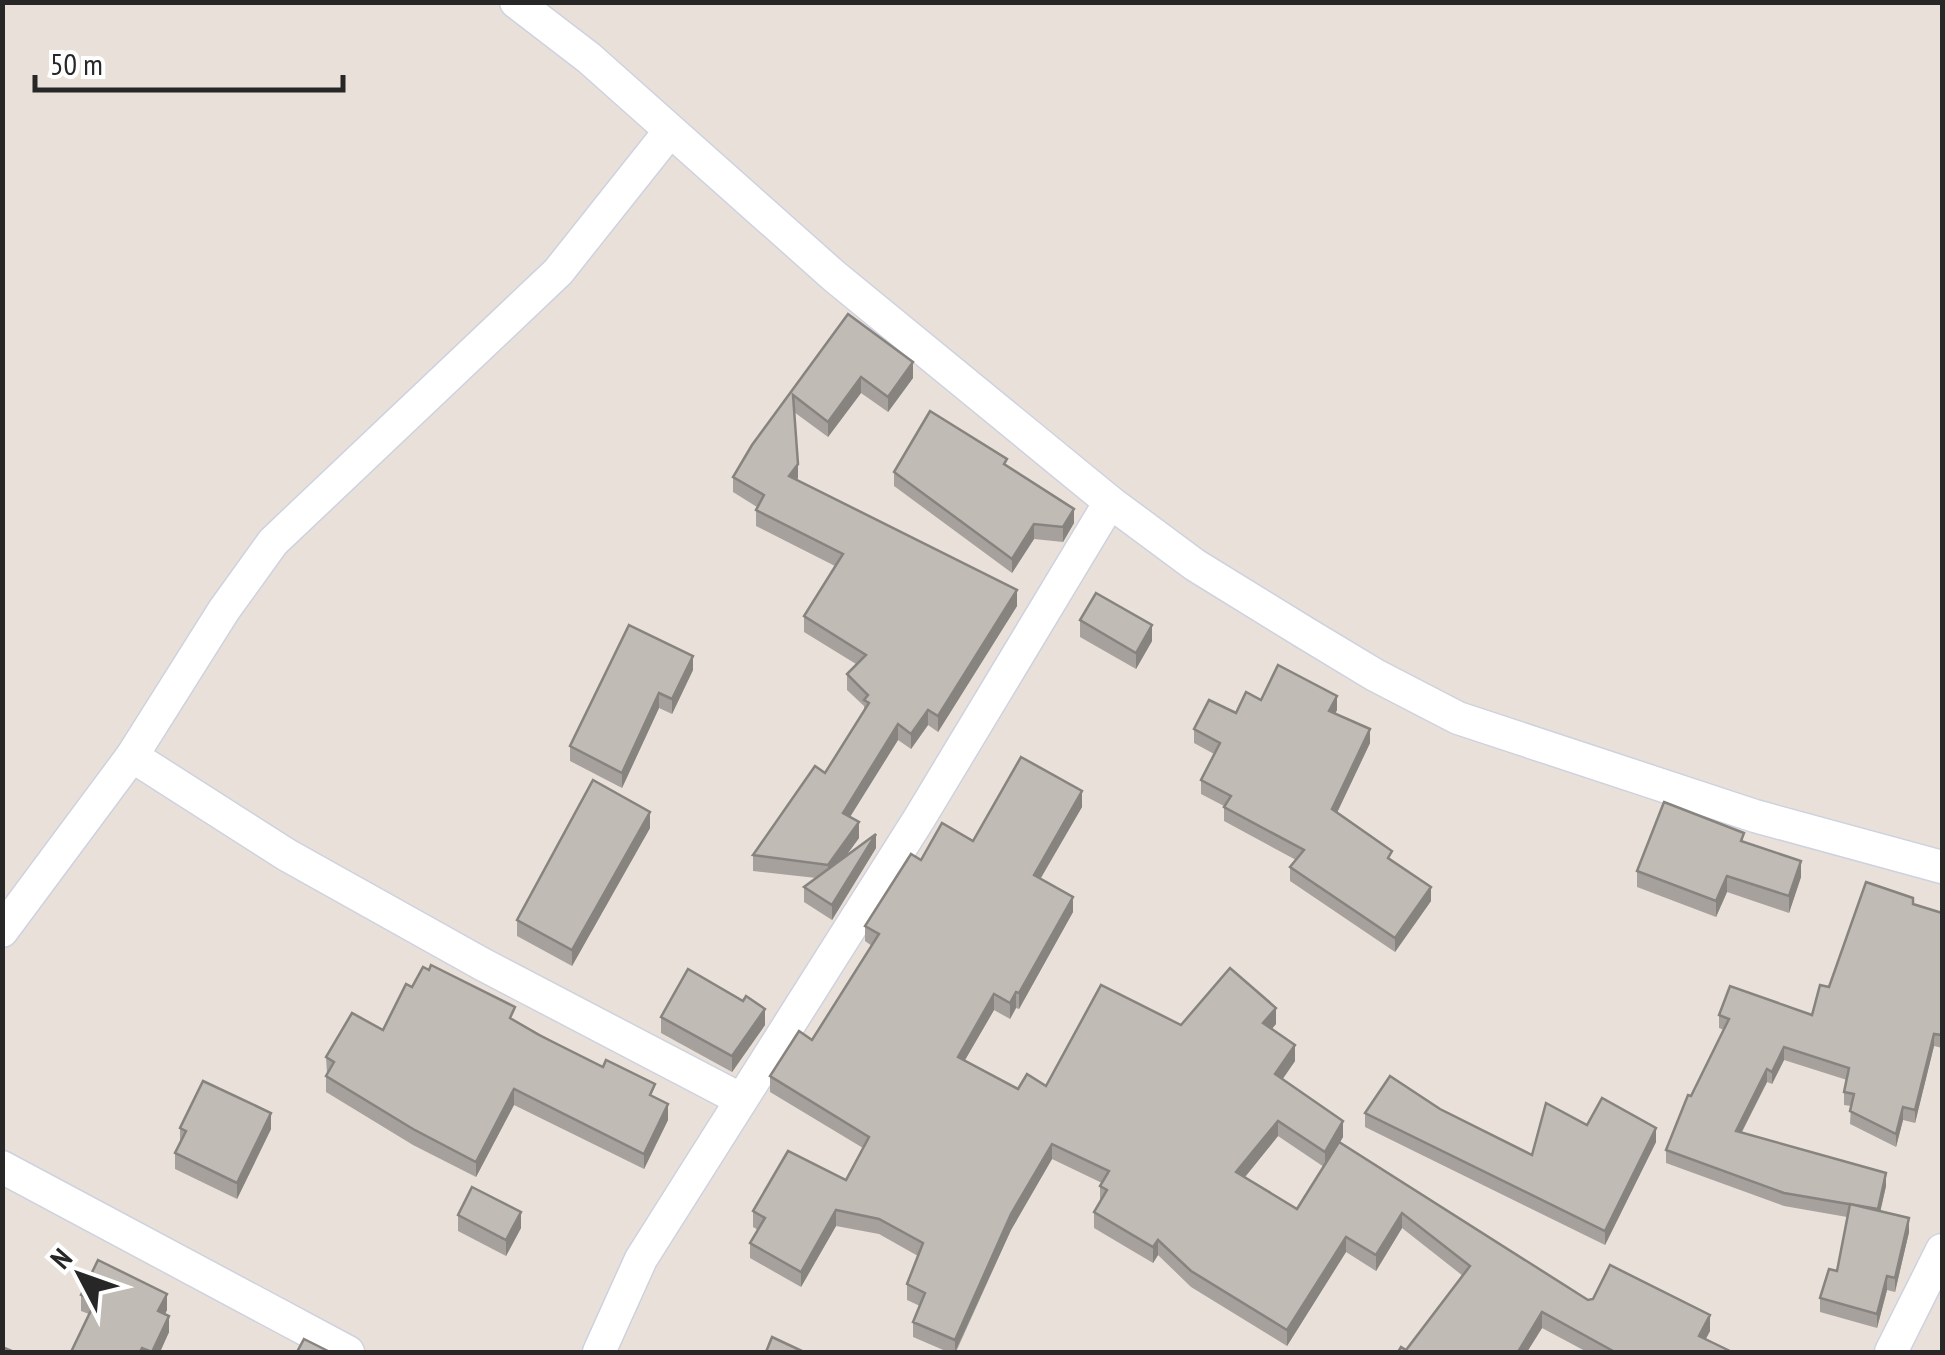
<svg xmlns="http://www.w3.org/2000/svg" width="1945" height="1355" font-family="'PT Sans Narrow',sans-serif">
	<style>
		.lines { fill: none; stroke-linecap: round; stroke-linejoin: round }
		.street-casing { stroke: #ced2df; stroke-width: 35 }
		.street { stroke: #fff; stroke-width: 32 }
		.wall { fill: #a6a19d; fill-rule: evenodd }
		.shaded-wall { fill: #87837f }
		.building { fill: #c1bbb6; stroke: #87837f; stroke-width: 2.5 }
	</style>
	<rect width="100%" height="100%" fill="#e9e1d9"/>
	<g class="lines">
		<defs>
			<g id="street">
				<polyline points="516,2 589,58 834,276 1110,502 1195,565 1307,634 1375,675 1458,718 1755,816 1942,867"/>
				<polyline points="132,756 287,855 482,964 740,1099"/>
				<polyline points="2,931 132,756 224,610 273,542 558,272 670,131"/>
				<polyline points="2,1167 348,1352"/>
				<polyline points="599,1352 641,1259 919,819 1110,502"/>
				<polyline points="1891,1352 1942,1250"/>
			</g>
		</defs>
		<use href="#street" class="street-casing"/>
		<use href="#street" class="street"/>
	</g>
	<g class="wall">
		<polygon points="848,314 913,378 888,412 861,393 828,437 794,412 797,480 1017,606 938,732 928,725 911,749 898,740 850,817 859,838 846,856 876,848 832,920 804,902 804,887 816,878 753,871 753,855 825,773 864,710 864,706 847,690 847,674 856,664 804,632 804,616 835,566 756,526 756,510 757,507 733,492 733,477"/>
		<polygon points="1007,465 1074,523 1063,542 1034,539 1012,573 894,486 894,472"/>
		<polygon points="1080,620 1152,641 1136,669 1080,637"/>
		<polygon points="693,670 672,714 659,708 622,788 570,761 570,746"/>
		<polygon points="1261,700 1337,710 1335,714 1370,743 1337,813 1392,861 1431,901 1395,952 1290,881 1290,867 1296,860 1224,821 1224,806 1201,794 1201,780 1214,754 1194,743 1194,729 1236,713"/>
		<path d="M 1082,807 L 1040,878 L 1073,912 L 1019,1009 L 1016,1008 L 1010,1019 L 994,1010 L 965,1060 L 1018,1089 L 1046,1086 L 1181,1025 L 1276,1024 L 1271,1029 L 1295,1061 L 1282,1080 L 1343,1137 L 1340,1142 L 1588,1300 L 1710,1331 L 1706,1339 L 1732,1352 L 1587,1352 L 1542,1328 L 1527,1352 L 1398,1352 L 1406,1350 L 1463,1276 L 1402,1228 L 1376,1271 L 1346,1252 L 1287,1346 L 1191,1287 L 1158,1255 L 1153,1263 L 1094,1228 L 1094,1212 L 1100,1201 L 1100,1186 L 1102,1183 L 1052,1159 L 1011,1230 L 956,1352 L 948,1352 L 913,1337 L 913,1322 L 920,1306 L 907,1300 L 907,1284 L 918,1256 L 879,1234 L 836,1226 L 801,1287 L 750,1258 L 750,1243 L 758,1230 L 753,1227 L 753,1211 L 846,1180 L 863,1148 L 770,1092 L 770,1076 L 812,1040 L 872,946 L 865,941 L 865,926 L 921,860 L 973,841 ZM 1278,1136 L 1324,1167 L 1297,1209 L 1245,1177 Z"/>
		<polygon points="650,828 572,966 517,936 517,920"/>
		<polygon points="1744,842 1801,877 1789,913 1727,892 1716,917 1637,887 1637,871"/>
		<polygon points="1913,904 1942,913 1942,1048 1934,1046 1915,1123 1903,1120 1896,1147 1850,1124 1851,1106 1844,1105 1844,1092 1847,1080 1784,1060 1772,1084 1767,1082 1742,1132 1886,1186 1880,1211 1909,1232 1895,1292 1887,1290 1877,1328 1820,1312 1820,1298 1837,1271 1847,1217 1784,1206 1666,1163 1666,1150 1724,1030 1719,1028 1719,1015 1812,1015 1829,987"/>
		<polygon points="661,1017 765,1025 732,1072 661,1033"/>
		<polygon points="515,1020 655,1098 668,1120 644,1169 514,1105 476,1177 413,1145 326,1092 326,1076 327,1074 326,1057 383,1030"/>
		<polygon points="1440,1109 1532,1155 1587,1125 1656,1142 1605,1245 1365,1127 1365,1113"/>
		<polygon points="180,1128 271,1129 237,1199 175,1169 175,1153 180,1142"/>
		<polygon points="458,1215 521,1228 506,1256 458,1231"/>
		<polygon points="81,1295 167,1310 165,1314 169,1332 160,1352 71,1352 89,1314 81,1311"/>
	</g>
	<g class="shaded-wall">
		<polygon points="913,362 913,378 888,412 888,397"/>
		<polygon points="861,377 861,393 828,437 828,422"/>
		<polygon points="798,464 798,479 789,476"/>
		<polygon points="1074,509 1074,523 1063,542 1063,527"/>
		<polygon points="1034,524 1034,539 1012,573 1012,559"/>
		<polygon points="1017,590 1017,606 938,732 938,716"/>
		<polygon points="1152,625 1152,641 1136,669 1136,653"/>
		<polygon points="693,656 693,670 672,714 672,699"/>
		<polygon points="659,693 659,708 622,788 622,773"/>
		<polygon points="1337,696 1337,710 1329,725 1329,711"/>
		<polygon points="928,710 928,725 911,749 911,734"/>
		<polygon points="898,724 898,740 843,828 843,813"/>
		<polygon points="1370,729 1370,743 1332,823 1332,809"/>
		<polygon points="1082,791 1082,807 1034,890 1034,875"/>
		<polygon points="650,812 650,828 572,966 572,950"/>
		<polygon points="859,822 859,838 828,880 828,865"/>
		<polygon points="876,834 876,848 832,920 832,905"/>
		<polygon points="1801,861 1801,877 1789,913 1789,896"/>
		<polygon points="1727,876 1727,892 1716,917 1716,901"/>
		<polygon points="1431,887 1431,901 1395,952 1395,938"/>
		<polygon points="1073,897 1073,912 1019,1009 1019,993"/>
		<polygon points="1016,992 1016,1008 1010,1019 1010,1003"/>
		<polygon points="994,994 994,1010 958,1072 958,1057"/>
		<polygon points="1276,1008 1276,1024 1263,1039 1263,1023"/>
		<polygon points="765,1009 765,1025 732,1072 732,1056"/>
		<polygon points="1934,1034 1934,1046 1915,1123 1915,1110"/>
		<polygon points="1295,1045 1295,1061 1275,1090 1275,1074"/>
		<polygon points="1784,1047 1784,1060 1772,1084 1772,1072"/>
		<polygon points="1767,1069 1767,1082 1736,1143 1736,1131"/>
		<polygon points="514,1089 514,1105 476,1177 476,1162"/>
		<polygon points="668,1104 668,1120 644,1169 644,1154"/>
		<polygon points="1903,1107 1903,1120 1896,1147 1896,1134"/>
		<polygon points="271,1113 271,1129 237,1199 237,1183"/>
		<polygon points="1278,1121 1278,1136 1236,1188 1236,1172"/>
		<polygon points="1343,1121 1343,1137 1325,1168 1325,1152"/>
		<polygon points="1656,1128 1656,1142 1605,1245 1605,1231"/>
		<polygon points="1052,1144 1052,1159 1011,1230 955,1352 955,1340 1011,1214"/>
		<polygon points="1886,1173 1886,1186 1878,1222 1878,1209"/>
		<polygon points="836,1210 836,1226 801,1287 801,1272"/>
		<polygon points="521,1212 521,1228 506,1256 506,1240"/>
		<polygon points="1402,1213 1402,1228 1376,1271 1376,1255"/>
		<polygon points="1909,1218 1909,1232 1895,1292 1895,1278"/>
		<polygon points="1346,1237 1346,1252 1287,1346 1287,1330"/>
		<polygon points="1158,1240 1158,1255 1153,1263 1153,1247"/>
		<polygon points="1887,1276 1887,1290 1877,1328 1877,1314"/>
		<polygon points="167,1294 167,1310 158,1327 158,1311"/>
		<polygon points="1542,1312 1542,1328 1527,1352 1518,1352"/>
		<polygon points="1710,1315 1710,1331 1699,1351 1699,1336"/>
		<polygon points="169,1316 169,1332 160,1352 152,1352"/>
	</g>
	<g class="building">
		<polygon points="848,314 913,362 888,397 861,377 828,422 793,395 798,464 789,476 1017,590 938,716 928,710 911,734 898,724 843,813 859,822 828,865 753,855 815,766 825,773 869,703 864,700 868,695 847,674 866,655 804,616 843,554 756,510 764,495 733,477 752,445"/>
		<polygon points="930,411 1007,459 1004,464 1074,509 1063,527 1034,524 1012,559 894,472"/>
		<polygon points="1096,593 1152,625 1136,653 1080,620"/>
		<polygon points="629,625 693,656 672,699 659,693 622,773 570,746"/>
		<polygon points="1278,665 1337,696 1329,711 1370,729 1332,809 1392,851 1388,858 1431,887 1395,938 1290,867 1304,850 1224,807 1231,796 1201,780 1220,743 1194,729 1209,700 1236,713 1246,692 1261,700"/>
		<polygon points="1021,757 1082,791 1034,875 1073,897 1019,993 1016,992 1010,1003 994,994 958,1057 1018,1089 1027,1074 1046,1086 1101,985 1181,1025 1230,968 1276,1008 1263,1023 1295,1045 1275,1074 1343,1121 1325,1152 1278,1121 1236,1172 1297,1209 1339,1142 1588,1300 1593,1299 1610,1265 1710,1315 1699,1336 1732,1352 1615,1352 1542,1312 1518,1352 1398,1352 1401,1347 1406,1350 1470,1266 1402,1213 1376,1255 1346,1237 1287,1330 1191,1271 1158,1240 1153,1247 1094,1212 1107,1190 1100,1186 1109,1171 1052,1144 1011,1214 955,1340 913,1322 925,1293 907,1284 923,1243 879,1219 836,1210 801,1272 750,1243 765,1218 753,1211 788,1151 846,1180 869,1137 770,1076 799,1031 812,1040 879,934 865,926 911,854 921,860 942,823 973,841"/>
		<polygon points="593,780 650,812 572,950 517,920"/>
		<polygon points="1664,802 1744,833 1741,841 1801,861 1789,896 1727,876 1716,901 1637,871"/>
		<polygon points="876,834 832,905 804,887"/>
		<polygon points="1866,882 1913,898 1913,904 1942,913 1942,1035 1934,1034 1915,1110 1903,1107 1896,1134 1850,1111 1854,1094 1844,1092 1849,1068 1784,1047 1772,1072 1767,1069 1736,1131 1886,1173 1878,1209 1784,1193 1666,1150 1688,1095 1691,1096 1729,1019 1719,1015 1730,986 1812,1015 1820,985 1829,987"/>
		<polygon points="431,965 515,1007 510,1018 539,1035 603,1067 606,1060 655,1084 650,1095 668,1104 644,1154 514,1089 476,1162 413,1129 326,1076 334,1062 326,1057 352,1013 383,1030 406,984 412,987 423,967 429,970"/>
		<polygon points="688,969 743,1001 746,996 765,1009 732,1056 661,1017"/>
		<polygon points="1390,1076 1440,1109 1532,1155 1546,1103 1587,1125 1602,1098 1656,1128 1605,1231 1365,1113"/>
		<polygon points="203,1081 271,1113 237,1183 175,1153 186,1131 180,1128"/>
		<polygon points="472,1187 521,1212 506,1240 458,1215"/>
		<polygon points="1850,1204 1909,1218 1895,1278 1887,1276 1877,1314 1820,1298 1829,1269 1837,1271"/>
		<polygon points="98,1260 167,1294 158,1311 169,1316 152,1352 142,1348 140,1352 71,1352 95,1302 81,1295"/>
		<polygon points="772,1337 804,1352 766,1352"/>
		<polygon points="304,1339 330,1352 297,1352"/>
		<polygon points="2,1347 14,1352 2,1352"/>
	</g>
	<rect width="1945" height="1355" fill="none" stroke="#272727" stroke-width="10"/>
	<g transform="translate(80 1275) rotate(311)" stroke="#ffffff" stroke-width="8" paint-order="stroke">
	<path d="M0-8L18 38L0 25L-18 38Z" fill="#272727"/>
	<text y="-15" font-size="28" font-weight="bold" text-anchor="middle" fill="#272727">N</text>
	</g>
	<path d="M35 75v15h308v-15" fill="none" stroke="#272727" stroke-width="5"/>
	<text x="50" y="75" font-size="30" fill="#272727" stroke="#ffffff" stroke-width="8" paint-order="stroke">50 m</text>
</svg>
